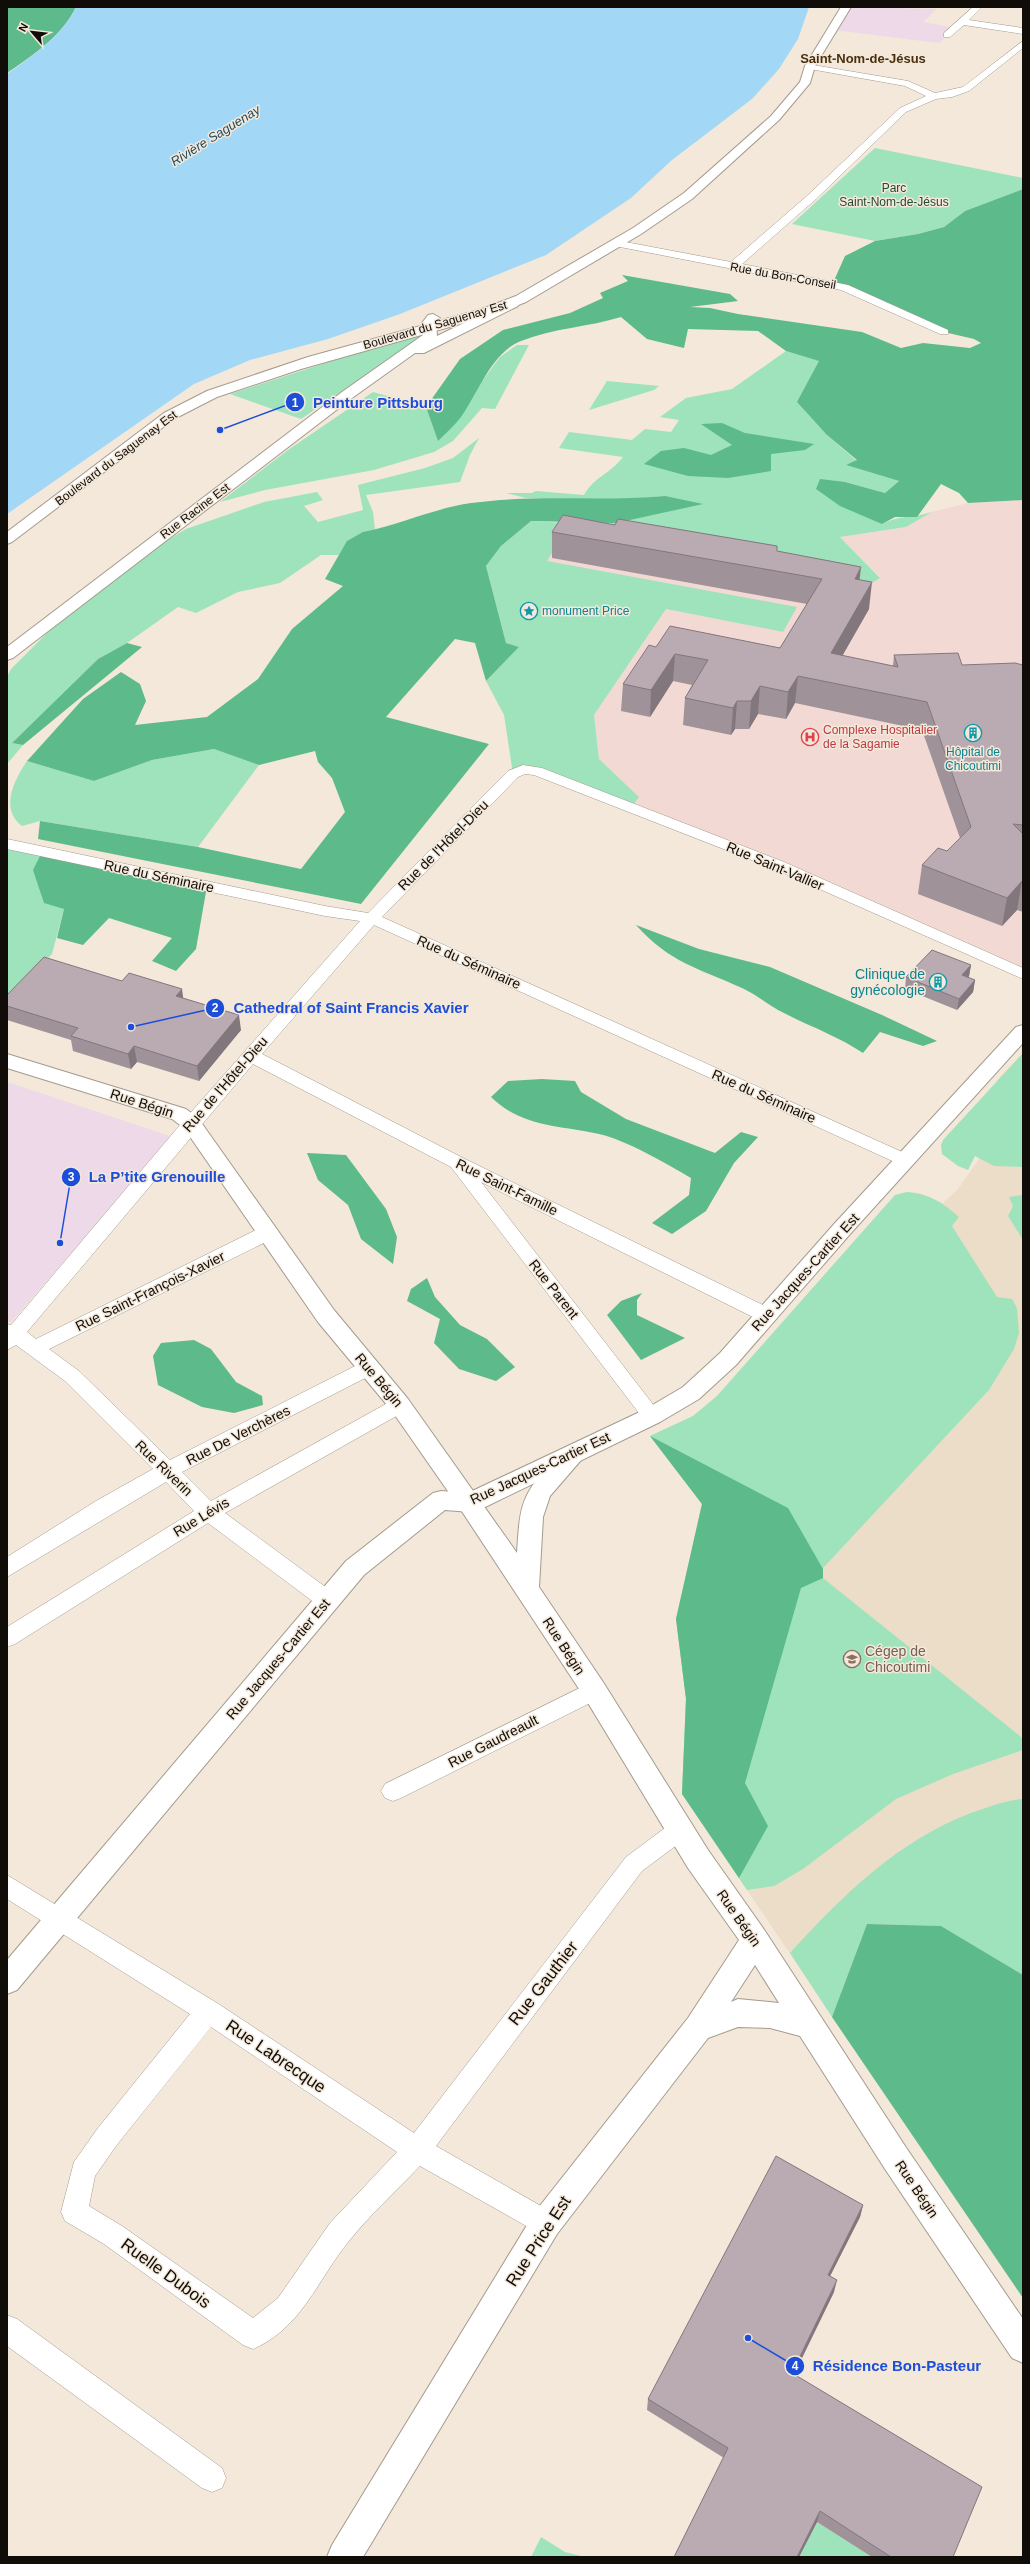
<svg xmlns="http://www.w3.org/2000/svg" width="1030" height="2564" font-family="Arial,sans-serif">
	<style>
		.commercial { fill: #eed9e8 }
		.built { fill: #ecddc8 }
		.medical { fill: #f3d9d3 }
		.green { fill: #9ee3bc }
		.forest { fill: #5dba8a }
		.water { fill: #a2d8f6 }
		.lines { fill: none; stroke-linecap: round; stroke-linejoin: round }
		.minor-casing { stroke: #a49b8d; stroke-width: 1 }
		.tertiary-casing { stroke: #a49b8d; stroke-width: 2 }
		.secondary-casing { stroke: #a49b8d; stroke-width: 2 }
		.minor { fill: #fff; fill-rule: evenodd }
		.tertiary { fill: #fff; fill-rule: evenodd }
		.secondary { fill: #fff; fill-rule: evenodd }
		.wall { fill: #a09299 }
		.shaded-wall { fill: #82777d }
		.building { fill: #baaab2; stroke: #82777d }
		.labels { text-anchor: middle; stroke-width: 3; stroke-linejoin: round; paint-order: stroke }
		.far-park-label { font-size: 12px; fill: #204833; stroke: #f3e8da }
		.far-street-label { font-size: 12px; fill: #100d08; stroke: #f3e8da }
		.far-culture-label { font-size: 12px; fill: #0d838f; stroke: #f3e8da; text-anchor: start }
		.far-health-label { font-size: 12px; fill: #be3a42; stroke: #f3e8da; text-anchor: start }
		.far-neighbourhood-label { font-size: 13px; font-weight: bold; fill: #4a2f0f; stroke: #f3e8da }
		.far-water-label { font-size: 13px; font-style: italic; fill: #224b60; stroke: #f3e8da }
		.street-label { font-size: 14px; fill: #100d08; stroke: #f3e8da }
		.culture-label { font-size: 14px; fill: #0d838f; stroke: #f3e8da; text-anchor: end }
		.education-label { font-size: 14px; fill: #785e54; stroke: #f3e8da; text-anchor: start }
		.near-street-label { font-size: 17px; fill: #100d08; stroke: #f3e8da }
		.leader { fill: none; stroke: #1d4ed8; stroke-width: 1.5 }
		.callout-dot { fill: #1d4ed8; stroke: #f3e8da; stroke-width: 1.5 }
		.mark-label { font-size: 12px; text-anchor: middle; font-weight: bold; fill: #fff }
		.callout-label { font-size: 15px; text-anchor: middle; font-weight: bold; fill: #1d4ed8; stroke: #f3e8da; stroke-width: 3; stroke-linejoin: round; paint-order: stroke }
	</style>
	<rect width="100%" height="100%" fill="#f3e8da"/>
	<g class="commercial">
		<polygon points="846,7 937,9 923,22 956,28 939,43 833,30"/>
		<polygon points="7,1082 173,1137 11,1322 7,1321"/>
	</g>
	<polygon class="built" points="1023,1053 1023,2298 682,1794 686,1699 676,1619 702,1504 650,1436 693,1416 717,1396 895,1195 907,1192 920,1193 943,1203 958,1189 979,1159 975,1155 997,1080"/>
	<polygon class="medical" points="1023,500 1023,974 631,808 639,797 599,759 594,715 666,609 783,632 546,561 563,535 880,577 840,537 906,527 932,512 968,503"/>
	<g class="green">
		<polygon points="875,148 1023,178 1023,189 965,211 944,227 918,234 875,241 792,224"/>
		<polygon points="421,335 420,338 301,419 230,394 393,341"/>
		<polygon points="517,345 529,345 495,409 482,408 453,441 434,452 374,470 265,490 220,502 288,450 373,392 426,407 438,440 500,357"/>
		<path d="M 786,351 L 820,361 L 827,435 L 857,461 L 846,465 L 899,481 L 885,493 L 845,482 L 873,518 L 882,524 C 898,515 915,518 932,512 L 906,527 L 840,537 L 880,578 L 864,588 L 563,535 L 547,561 L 797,607 L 783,632 L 666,609 L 594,715 L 599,759 L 639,797 L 631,808 L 537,771 L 513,774 L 504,715 L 486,681 L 519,647 L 506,643 L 486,566 L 501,546 L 531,521 L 567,523 L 665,496 L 618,500 L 526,498 L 506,493 L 532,493 L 536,491 L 584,495 C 595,476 609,475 623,457 L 559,448 L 569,432 L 632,440 L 645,429 L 671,432 L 679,420 L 660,417 L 686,398 L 732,389 Z"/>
		<polygon points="607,381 659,386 654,390 589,410"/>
		<path d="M 479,438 L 470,455 L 460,482 L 366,495 L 373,512 L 375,530 C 358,533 348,539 339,555 L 321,555 L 280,583 L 238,592 L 196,613 L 178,607 L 127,643 L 98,659 L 12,743 L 23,745 L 7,764 L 7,677 L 11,669 L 50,630 L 158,546 L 186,529 L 264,502 L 317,492 L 323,500 L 304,506 L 318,522 L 363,510 L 358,485 L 425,468 L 453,458 Z"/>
		<path d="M 214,749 L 259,765 L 198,847 L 40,821 L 22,826 C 0,809 13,782 27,761 L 94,781 L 152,760 Z"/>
		<polygon points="7,844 42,852 64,909 52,954 7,999"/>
		<polygon points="1023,1053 1023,1167 994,1166 975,1156 968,1170 958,1166 942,1154 941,1145 943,1140"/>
		<path d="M 907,1192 C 929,1194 942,1202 959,1217 L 952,1226 L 997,1297 L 1012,1299 L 1017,1308 L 1019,1333 L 1014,1349 L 989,1390 L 823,1568 L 823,1578 L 1020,1736 L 1023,1740 L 1023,1750 L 953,1774 L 896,1799 L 803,1869 L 774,1886 L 747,1890 L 682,1794 L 686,1699 L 676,1619 L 702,1504 L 650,1436 L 693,1416 L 717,1396 L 895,1195 Z"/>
		<polygon points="1023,1195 1023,1240 1008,1216 1013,1206 1009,1197"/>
		<path d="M 1023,1799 L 1023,1975 L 941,1926 L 867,1924 L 832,2017 L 790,1953 C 842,1896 897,1841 971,1813 C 988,1807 1005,1800 1023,1799 Z"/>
		<polygon points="817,2522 872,2557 799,2557"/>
		<polygon points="541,2537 565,2552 585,2557 531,2557"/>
	</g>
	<g class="forest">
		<path d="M 7,7 L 76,7 C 62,36 32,56 7,73 Z"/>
		<path d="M 1023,189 L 1023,500 L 968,503 L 959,493 L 941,484 L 917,517 L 895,517 L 882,524 L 840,506 L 816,489 L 820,479 L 845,482 L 885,493 L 899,481 L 846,465 L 857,460 L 827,435 L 797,402 L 819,361 L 786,351 L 758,331 L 688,329 L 684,348 L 647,339 L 621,317 C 589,327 553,328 521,341 C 492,352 478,393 461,417 C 455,425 446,433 438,441 L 426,407 L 460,359 L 503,330 L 570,313 L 603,298 L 600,293 L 628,281 L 622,275 L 730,294 L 738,301 L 690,307 L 710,308 L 738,314 L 862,332 L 901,348 L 923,343 L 970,348 L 981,343 L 974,339 L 944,332 L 832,285 L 845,256 L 875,241 L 918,234 L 944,227 L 965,211 Z"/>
		<polygon points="722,423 745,433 814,444 805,450 771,454 771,471 728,478 688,476 644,464 661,451 684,448 711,455 732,445 701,424"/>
		<path d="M 665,496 L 703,504 L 616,523 L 531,521 L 501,546 L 486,566 L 506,643 L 519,647 L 486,681 L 475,643 L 455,639 L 386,717 L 489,744 L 361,904 L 38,839 L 40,821 L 198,847 L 301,869 L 345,812 L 332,778 L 318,762 L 315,751 L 259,765 L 214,749 L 152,760 L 94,781 L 27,761 L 83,699 L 121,672 L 140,684 L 146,701 L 135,725 L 207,717 L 258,679 L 292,629 L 343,586 L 325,579 L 347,541 L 363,532 C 399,525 435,508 471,503 C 536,494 601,502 665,496 Z"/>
		<polygon points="127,643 142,647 23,745 12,743 98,659"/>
		<polygon points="42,852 207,886 196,949 176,971 152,961 172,938 109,918 83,945 57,938 64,909 44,903 33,870"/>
		<path d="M 636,925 L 699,949 L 770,967 L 882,1015 L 937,1041 L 923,1046 L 880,1032 L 863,1053 C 836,1035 806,1025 778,1010 C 766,1003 755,994 742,988 C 698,968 670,963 636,925 Z"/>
		<path d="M 542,1079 L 575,1081 L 581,1092 L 626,1119 L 715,1153 L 741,1132 L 758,1137 L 734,1163 L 706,1211 L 672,1234 L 652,1223 L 689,1195 L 691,1178 C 667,1164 626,1140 599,1134 C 559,1125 523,1128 491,1097 L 508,1081 Z"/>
		<polygon points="307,1153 346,1155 386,1209 397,1237 393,1264 361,1239 348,1205 318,1180"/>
		<polygon points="427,1278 435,1297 460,1325 487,1339 515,1367 496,1381 459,1369 434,1343 440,1319 407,1301 411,1289"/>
		<polygon points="642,1293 637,1300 637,1315 685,1338 641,1360 607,1315 621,1301"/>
		<polygon points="194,1340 211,1349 236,1382 262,1396 263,1405 234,1413 202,1407 158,1385 153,1356 161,1343"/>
		<polygon points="650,1436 788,1508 823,1569 823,1578 801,1588 745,1783 768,1826 739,1878 682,1794 686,1699 676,1619 702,1504"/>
		<polygon points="867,1924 941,1926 1023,1975 1023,2298 832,2017"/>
	</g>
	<path class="water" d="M 76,7 L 809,7 L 798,39 L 779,69 L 752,99 L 672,160 L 631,198 L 546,255 L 400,314 L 328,339 L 250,360 L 194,384 L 7,514 L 7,74 C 32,56 62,36 76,7 Z"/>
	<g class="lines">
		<defs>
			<g id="minor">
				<polygon points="973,7 982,7 969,20 1023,28 1023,34 964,25 950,37 944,37 944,33"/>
				<polygon points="1023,41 1023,48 969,91 952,97 936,99 906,112 816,199 742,264 848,285 948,330 948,334 940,334 841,290 615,246 610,243 615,240 731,262 808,195 900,108 926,96 905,86 810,69 805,66 807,64 908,81 935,93 963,87"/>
				<polygon points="523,765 542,768 784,862 1023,968 1023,979 772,868 534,775 525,774 518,777 382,917 911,1156 914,1160 911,1164 905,1166 899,1164 374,925 262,1054 463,1158 773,1310 776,1315 773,1320 766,1322 759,1320 481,1182 662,1416 659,1421 652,1424 645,1421 451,1167 253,1064 27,1332 36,1339 260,1228 267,1226 274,1228 276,1233 274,1238 49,1349 79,1371 170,1460 361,1363 368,1361 375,1363 378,1368 375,1373 182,1472 211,1501 393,1400 400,1397 407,1400 410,1405 407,1410 225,1513 335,1594 338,1600 335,1606 327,1609 319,1606 208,1523 15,1644 7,1647 7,1627 194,1511 166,1482 7,1577 7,1557 96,1501 153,1469 65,1381 16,1345 7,1350 7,1324 11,1325 185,1119 360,921 325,916 7,849 7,839 325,906 368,913 508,771"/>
				<polygon points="594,1681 602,1683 605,1690 602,1697 401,1798 393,1801 385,1798 381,1791 385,1784"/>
				<path d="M 681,1819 L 689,1822 L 693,1829 L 689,1836 L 642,1871 L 436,2146 L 555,2214 L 559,2223 L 555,2232 L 546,2236 L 537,2232 L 420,2166 C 396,2191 370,2215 349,2241 C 317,2280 302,2328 253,2349 L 243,2345 L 104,2244 L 65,2221 L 61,2212 L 74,2162 L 98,2128 L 190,2014 L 7,1899 L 7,1875 L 217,2003 L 414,2133 L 626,1857 L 673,1822 ZM 211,2027 L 397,2152 L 330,2223 L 278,2298 L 253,2318 L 122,2226 L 89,2206 L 95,2176 L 116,2146 Z"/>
				<polygon points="7,2315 17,2319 222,2468 226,2478 222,2488 212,2492 202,2488 7,2346"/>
			</g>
			<g id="tertiary">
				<polygon points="513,299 518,300 519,303 518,306 424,353 415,353 352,398 13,658 7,660 7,647 342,392 423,335 422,323 428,315 433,314 440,318 436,323 437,336"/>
				<path d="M 7,1054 L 186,1109 L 198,1118 L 334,1310 L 408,1399 L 517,1553 C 520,1504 521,1496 554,1459 C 563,1449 568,1442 582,1447 L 586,1453 L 582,1459 L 550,1496 L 543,1517 L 539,1587 L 603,1682 L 708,1850 L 765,1931 L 907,2149 L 1023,2319 L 1023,2363 L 1012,2358 L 885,2169 L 800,2036 L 770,2028 L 738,2027 L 708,2038 L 557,2234 L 363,2557 L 327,2557 L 332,2545 L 535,2212 L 688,2018 L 739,1940 L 688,1868 L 585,1698 L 461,1510 L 392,1411 L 318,1322 L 184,1128 L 172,1119 L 7,1068 ZM 755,1965 L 779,2003 L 738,1999 L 731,2002 Z"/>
			</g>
			<g id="secondary">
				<polygon points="841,7 851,7 815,66 810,83 779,120 692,199 641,234 526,302 492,315 301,369 217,397 174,419 12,542 7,544 7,532 164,413 207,391 308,357 482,309 516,296 633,228 684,193 771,116 800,82 805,66"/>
				<polygon points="1023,1025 1023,1043 851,1233 736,1365 699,1399 660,1422 479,1510 470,1512 445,1510 364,1575 17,1990 7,1994 7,1960 346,1561 433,1493 441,1491 468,1493 644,1410 683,1387 720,1353 835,1223 1016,1027"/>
			</g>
		</defs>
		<use href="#minor" class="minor-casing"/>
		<use href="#tertiary" class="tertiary-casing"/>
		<use href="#secondary" class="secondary-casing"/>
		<use href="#minor" class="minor"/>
		<use href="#tertiary" class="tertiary"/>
		<use href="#secondary" class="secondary"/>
	</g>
	<g class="wall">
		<polygon points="615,525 777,551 860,580 869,609 842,656 893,666 894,655 962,665 1023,665 1023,912 1017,910 1002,926 918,894 922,865 947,851 960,838 922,730 795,703 786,719 758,714 749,729 735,729 731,735 683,725 685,698 692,685 673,681 650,717 621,711 623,684 656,647 780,648 807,604 552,558 552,532"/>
		<polygon points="971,965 969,976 968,978 975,980 973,992 957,1010 905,989 906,977"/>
		<polygon points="122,981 183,998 241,1030 199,1081 137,1062 131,1069 73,1051 71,1040 7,1020 7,995"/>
		<polygon points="863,2205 860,2217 830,2276 834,2292 794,2375 953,2557 872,2557 817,2522 799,2557 674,2557 724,2458 647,2410 648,2399"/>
	</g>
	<g class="shaded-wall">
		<polygon points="861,567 858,594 855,579"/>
		<polygon points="872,582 869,609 828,681 831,653"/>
		<polygon points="675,654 673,681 650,717 651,690"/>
		<polygon points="798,676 795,703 786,719 788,692"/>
		<polygon points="760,686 758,714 749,729 751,701"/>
		<polygon points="737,701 735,729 731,735 733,708"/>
		<polygon points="1022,881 1017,910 1002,926 1007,898"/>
		<polygon points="971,965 969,976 960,987 962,975"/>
		<polygon points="975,980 973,992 957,1010 959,999"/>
		<polygon points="182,989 184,1004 176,996"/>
		<polygon points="239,1015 241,1030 199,1081 197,1066"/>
		<polygon points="134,1046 137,1062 131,1069 128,1054"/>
		<polygon points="863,2205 860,2217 825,2286 828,2275"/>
		<polygon points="837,2280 834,2292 789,2384 792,2373"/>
		<polygon points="820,2511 817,2522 799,2557 797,2557"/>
	</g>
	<g class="building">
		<polygon points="563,515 615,525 618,519 777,546 777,551 861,567 855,579 872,582 831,653 898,667 894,655 958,653 962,665 1015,663 1023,665 1023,825 1013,824 1023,834 1023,882 1022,881 1007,898 922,865 938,848 947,851 971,827 927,702 798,676 788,692 760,686 751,701 737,701 733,708 685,698 708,660 675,654 651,690 623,684 649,645 656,647 670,626 780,648 822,579 552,532"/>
		<polygon points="932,950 971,965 962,975 975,980 959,999 906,977"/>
		<polygon points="44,957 122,981 129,973 182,989 176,996 239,1015 197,1066 134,1046 128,1054 71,1036 78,1028 7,1006 7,995"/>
		<polygon points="776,2156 863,2205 828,2275 837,2280 792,2373 982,2487 953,2557 891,2557 820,2511 797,2557 674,2557 728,2448 648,2399"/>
	</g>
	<defs>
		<symbol id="sight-ring" viewBox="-11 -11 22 22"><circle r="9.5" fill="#f3e8da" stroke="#0f9aa8" stroke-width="1.5"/><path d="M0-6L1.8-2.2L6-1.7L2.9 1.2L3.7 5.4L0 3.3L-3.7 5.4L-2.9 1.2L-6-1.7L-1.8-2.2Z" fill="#0f9aa8"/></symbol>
		<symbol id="building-ring" viewBox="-11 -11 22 22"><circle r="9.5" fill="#f3e8da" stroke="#0f9aa8" stroke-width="1.5"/><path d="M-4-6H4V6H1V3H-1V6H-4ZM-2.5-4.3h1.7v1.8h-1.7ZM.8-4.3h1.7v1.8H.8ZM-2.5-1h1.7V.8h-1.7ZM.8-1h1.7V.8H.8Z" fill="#0f9aa8"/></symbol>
		<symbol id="hospital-ring" viewBox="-11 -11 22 22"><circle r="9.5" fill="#f3e8da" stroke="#e0444e" stroke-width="1.5"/><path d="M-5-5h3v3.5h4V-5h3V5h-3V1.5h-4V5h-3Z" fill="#e0444e"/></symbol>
		<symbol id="university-ring" viewBox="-11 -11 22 22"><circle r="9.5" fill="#f3e8da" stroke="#8d6e63" stroke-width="1.5"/><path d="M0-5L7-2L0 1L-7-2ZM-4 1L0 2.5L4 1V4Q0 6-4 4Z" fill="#8d6e63"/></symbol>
	</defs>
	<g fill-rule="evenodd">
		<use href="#sight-ring" x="519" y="601" width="20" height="20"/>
		<use href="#building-ring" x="963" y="723" width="20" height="20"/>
		<use href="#hospital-ring" x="800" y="727" width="20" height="20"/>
		<use href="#building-ring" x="928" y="972" width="20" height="20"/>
		<use href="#university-ring" x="842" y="1649" width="20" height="20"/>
	</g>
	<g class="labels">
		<g class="far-park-label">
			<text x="894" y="192">Parc<tspan x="894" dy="14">Saint-Nom-de-Jésus</tspan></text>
		</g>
		<g class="far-street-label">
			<text transform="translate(783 276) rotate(10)" y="4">Rue du Bon-Conseil</text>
			<text transform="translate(435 325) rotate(-16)" y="4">Boulevard du Saguenay Est</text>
			<text transform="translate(116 458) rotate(-37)" y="4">Boulevard du Saguenay Est</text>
			<text transform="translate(195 511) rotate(-37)" y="4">Rue Racine Est</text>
		</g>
		<g class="far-culture-label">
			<text x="542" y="615">monument Price</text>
			<text x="973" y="756" text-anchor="middle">Hôpital de<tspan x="973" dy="14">Chicoutimi</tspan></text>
		</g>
		<g class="far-health-label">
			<text x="823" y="734">Complexe Hospitalier<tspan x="823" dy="14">de la Sagamie</tspan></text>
		</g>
		<g class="far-neighbourhood-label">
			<text x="863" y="63">Saint-Nom-de-Jésus</text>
		</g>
		<g class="far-water-label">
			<text transform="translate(215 135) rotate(-32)" y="5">Rivière Saguenay</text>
		</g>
		<g class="street-label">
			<text transform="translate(443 845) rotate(-45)" y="5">Rue de l'Hôtel-Dieu</text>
			<text transform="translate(775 866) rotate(23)" y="5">Rue Saint-Vallier</text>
			<text transform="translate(159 876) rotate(12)" y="5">Rue du Séminaire</text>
			<text transform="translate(469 962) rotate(24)" y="5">Rue du Séminaire</text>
			<text transform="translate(225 1084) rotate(-49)" y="5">Rue de l'Hôtel-Dieu</text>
			<text transform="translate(764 1096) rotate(24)" y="5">Rue du Séminaire</text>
			<text transform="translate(142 1103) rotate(18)" y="5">Rue Bégin</text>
			<text transform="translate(507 1187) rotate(26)" y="5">Rue Saint-Famille</text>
			<text transform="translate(805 1272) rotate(-48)" y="5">Rue Jacques-Cartier Est</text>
			<text transform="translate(554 1289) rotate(52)" y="5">Rue Parent</text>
			<text transform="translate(150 1291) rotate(-26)" y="5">Rue Saint-François-Xavier</text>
			<text transform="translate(379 1380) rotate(50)" y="5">Rue Bégin</text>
			<text transform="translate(238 1435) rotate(-27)" y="5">Rue De Verchères</text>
			<text transform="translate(164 1468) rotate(44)" y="5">Rue Riverin</text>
			<text transform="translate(540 1468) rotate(-25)" y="5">Rue Jacques-Cartier Est</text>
			<text transform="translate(201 1517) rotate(-31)" y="5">Rue Lévis</text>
			<text transform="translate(564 1646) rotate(57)" y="5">Rue Bégin</text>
			<text transform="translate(278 1659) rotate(-50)" y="5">Rue Jacques-Cartier Est</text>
			<text transform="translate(493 1741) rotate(-27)" y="5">Rue Gaudreault</text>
			<text transform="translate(739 1918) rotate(55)" y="5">Rue Bégin</text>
			<text transform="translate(917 2189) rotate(56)" y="5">Rue Bégin</text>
		</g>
		<g class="culture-label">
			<text x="925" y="979">Clinique de<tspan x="925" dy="16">gynécologie</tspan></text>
		</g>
		<g class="education-label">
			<text x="865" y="1656">Cégep de<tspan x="865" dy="16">Chicoutimi</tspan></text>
		</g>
		<g class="near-street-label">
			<text transform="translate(543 1983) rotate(-52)" y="6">Rue Gauthier</text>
			<text transform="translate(276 2056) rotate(34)" y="6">Rue Labrecque</text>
			<text transform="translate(538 2241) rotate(-57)" y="6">Rue Price Est</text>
			<text transform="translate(166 2273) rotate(36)" y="6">Ruelle Dubois</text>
		</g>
	</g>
	<path class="leader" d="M220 430L295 402M131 1027L215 1008M60 1243L71 1177M748 2338L795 2366"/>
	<g class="callout-dot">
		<circle cx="220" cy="430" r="4"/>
		<circle cx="131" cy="1027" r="4"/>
		<circle cx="60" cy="1243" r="4"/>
		<circle cx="748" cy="2338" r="4"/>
		<circle cx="295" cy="402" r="10"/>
		<circle cx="215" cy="1008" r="10"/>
		<circle cx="71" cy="1177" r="10"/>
		<circle cx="795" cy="2366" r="10"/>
	</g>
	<g class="mark-label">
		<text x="295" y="407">1</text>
		<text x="215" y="1012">2</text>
		<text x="71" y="1181">3</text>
		<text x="795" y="2370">4</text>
	</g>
	<g class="callout-label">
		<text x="378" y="408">Peinture Pittsburg</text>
		<text x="351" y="1013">Cathedral of Saint Francis Xavier</text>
		<text x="157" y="1182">La P’tite Grenouille</text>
		<text x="897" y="2371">Résidence Bon-Pasteur</text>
	</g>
	<rect width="1030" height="2564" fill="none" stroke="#100d08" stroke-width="16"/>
	<g transform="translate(32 32) rotate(298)" stroke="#f3e8da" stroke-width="3" paint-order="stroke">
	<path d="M0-3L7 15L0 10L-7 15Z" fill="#100d08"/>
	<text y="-6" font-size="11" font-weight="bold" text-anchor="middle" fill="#100d08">N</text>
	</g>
</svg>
